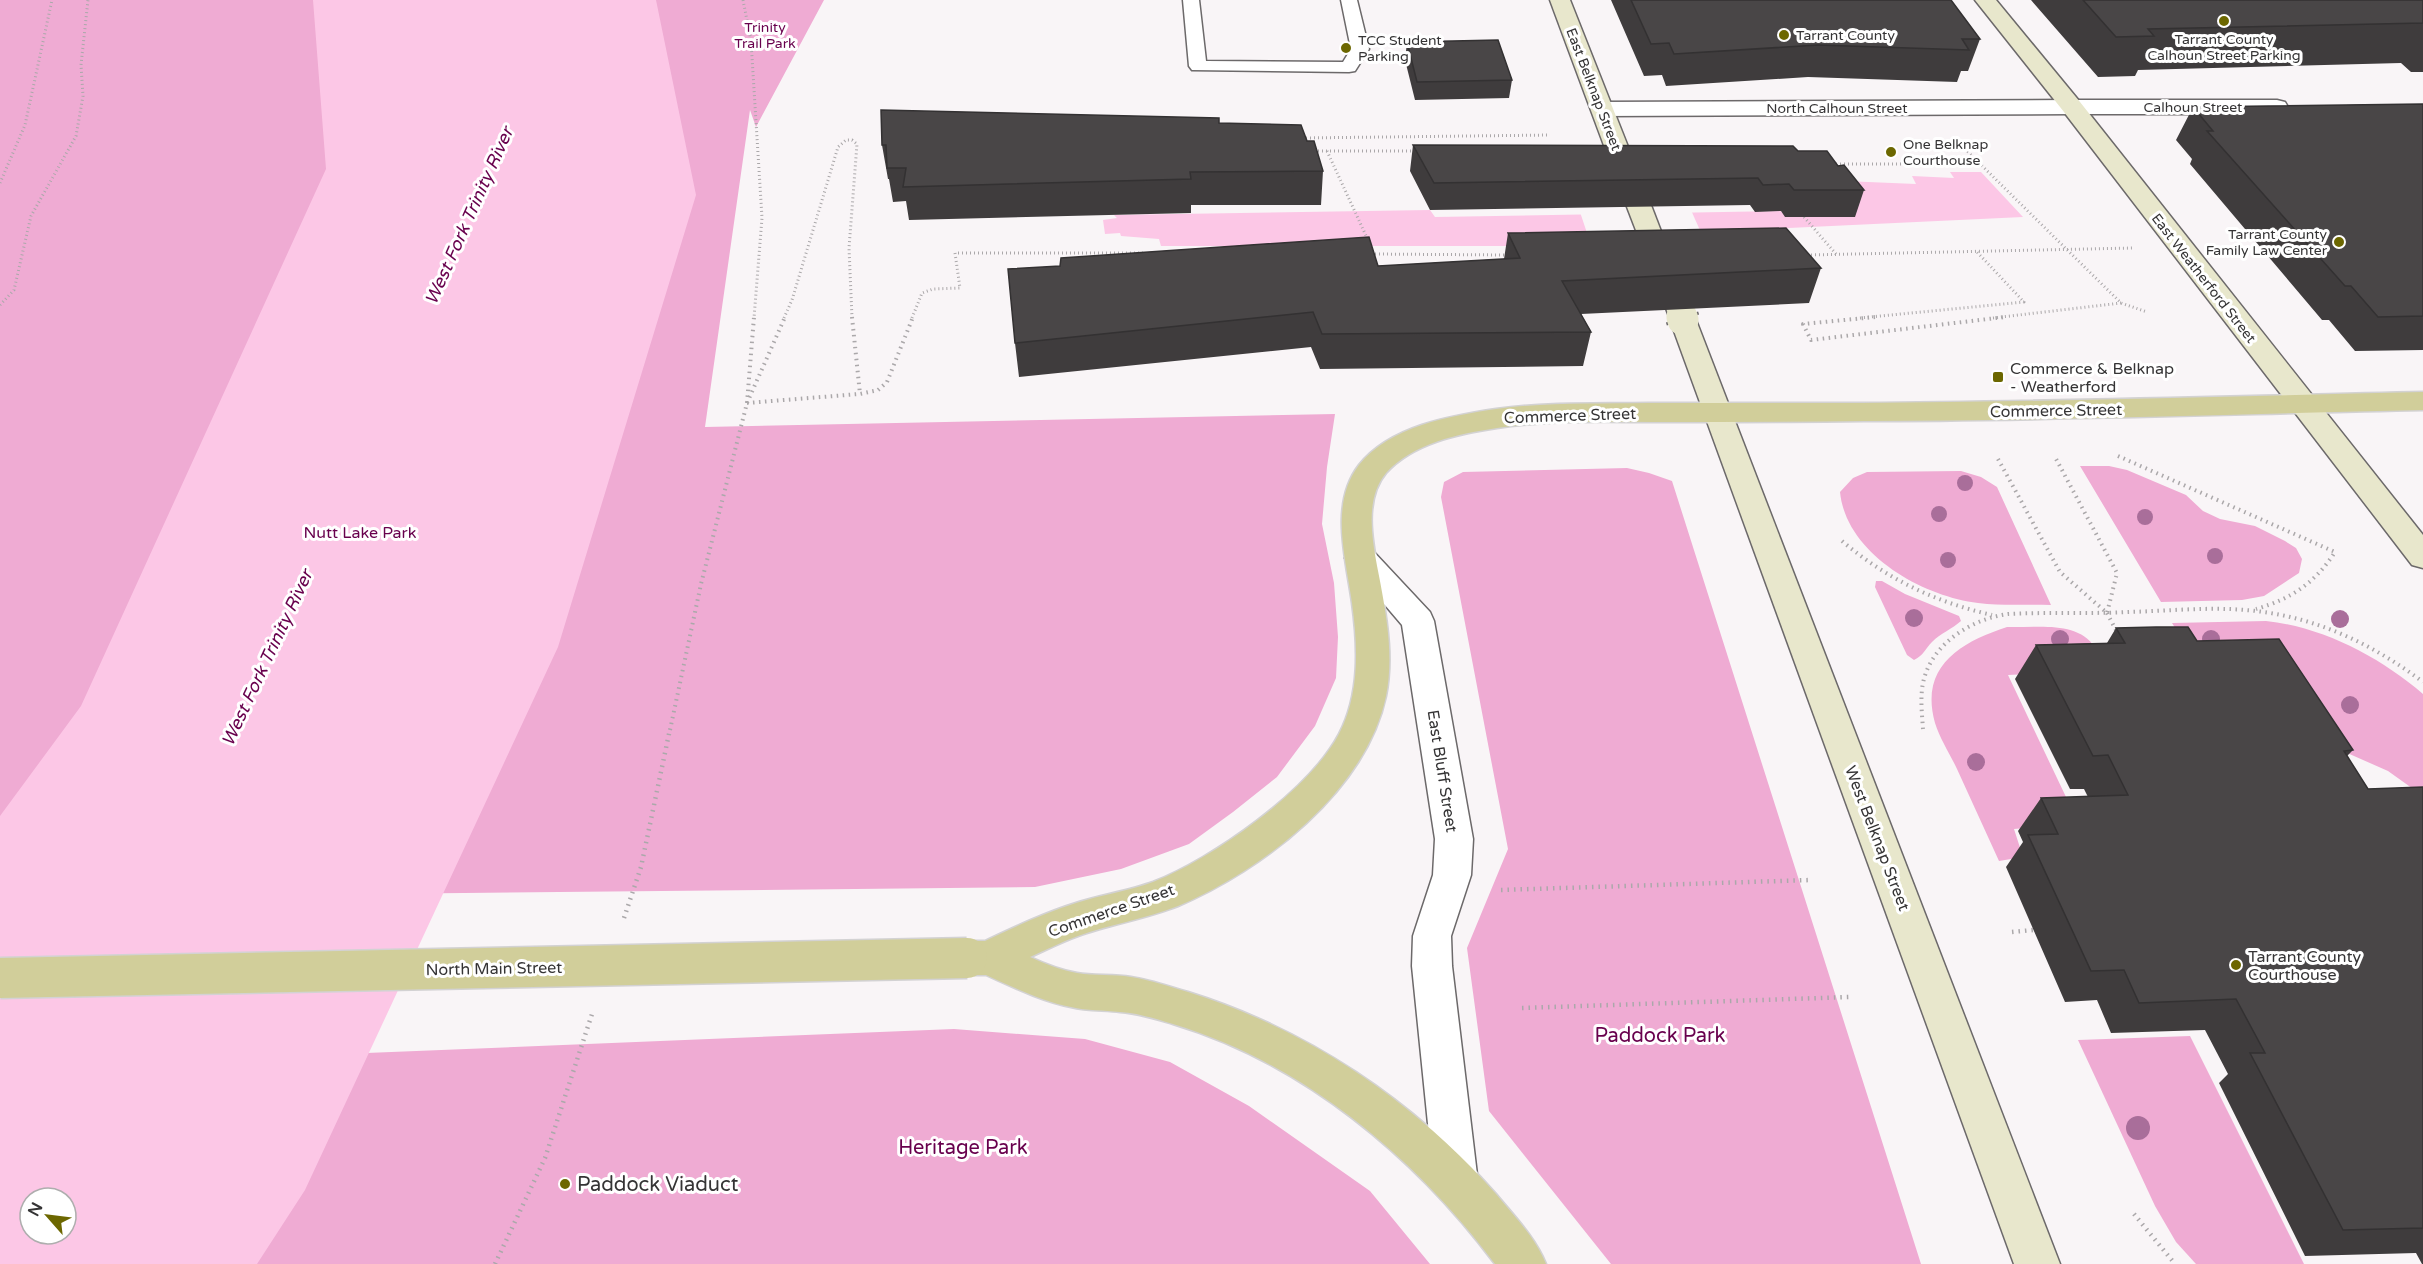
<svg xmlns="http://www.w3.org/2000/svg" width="2423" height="1264" font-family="'Varela Round',sans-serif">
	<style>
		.green { fill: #efabd3; fill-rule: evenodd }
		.water { fill: #fcc7e6; fill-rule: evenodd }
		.pier { fill: #f9f5f7 }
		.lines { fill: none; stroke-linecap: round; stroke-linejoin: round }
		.service-casing { stroke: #6c696a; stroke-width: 3 }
		.minor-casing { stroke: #6c696a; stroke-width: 3 }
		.tertiary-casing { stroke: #6c696a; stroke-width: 3 }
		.secondary-casing { stroke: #6c696a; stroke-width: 3 }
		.primary-casing { stroke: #d3d2d3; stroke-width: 3 }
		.path-far2 { stroke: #aba8aa; stroke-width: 3; stroke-dasharray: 1 3; stroke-linecap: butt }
		.path-far1 { stroke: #aba8aa; stroke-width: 4; stroke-dasharray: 1.5 4.5; stroke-linecap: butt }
		.path { stroke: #aba8aa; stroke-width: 4.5; stroke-dasharray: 1.5 5; stroke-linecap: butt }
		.service { fill: #fff; fill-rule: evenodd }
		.minor { fill: #fff; fill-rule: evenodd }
		.tertiary { fill: #fff; fill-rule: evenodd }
		.secondary { fill: #e8e7cc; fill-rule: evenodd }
		.primary { fill: #d1ce9a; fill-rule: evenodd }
		.secondary-bridge-far1-casing { stroke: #6c696a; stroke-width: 26; stroke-linecap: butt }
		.secondary-bridge-casing { stroke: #6c696a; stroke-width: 34; stroke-linecap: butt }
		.primary-bridge-casing { stroke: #d3d2d3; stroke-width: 43; stroke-linecap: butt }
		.secondary-bridge-far1 { stroke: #e8e7cc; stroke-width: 23 }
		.secondary-bridge { stroke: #e8e7cc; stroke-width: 31 }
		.primary-bridge { stroke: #d1ce9a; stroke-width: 40 }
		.tree { fill: #a96e9a }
		.wall { fill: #3f3c3d }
		.building { fill: #494647; stroke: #333132; stroke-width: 1.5 }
		.poi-dot { fill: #6c6700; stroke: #fff; stroke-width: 2 }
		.labels { text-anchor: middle; stroke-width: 6; stroke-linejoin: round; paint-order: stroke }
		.far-park-label { font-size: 14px; fill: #68004d; stroke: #fff }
		.far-poi-label { font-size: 14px; fill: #353435; stroke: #fff; text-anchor: start }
		.far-street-label { font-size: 14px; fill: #353435; stroke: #fff }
		.poi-label { font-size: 16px; fill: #353435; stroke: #fff; text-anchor: start }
		.street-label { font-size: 16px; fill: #353435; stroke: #fff }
		.park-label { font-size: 16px; fill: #68004d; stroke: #fff }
		.water-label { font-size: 18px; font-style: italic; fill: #68004d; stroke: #fff }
		.near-park-label { font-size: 20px; fill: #68004d; stroke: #fff }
		.near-poi-label { font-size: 20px; fill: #353435; stroke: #fff; text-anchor: start }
	</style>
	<rect width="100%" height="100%" fill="#f9f5f7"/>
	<g class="green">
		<polygon points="0,0 824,0 756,127 750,110 705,427 1335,414 1327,467 1322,524 1334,583 1338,637 1336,678 1315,726 1277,777 1233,812 1189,844 1121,869 1035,887 0,898"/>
		<polygon points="2080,466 2109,466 2127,470 2186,495 2203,511 2220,519 2255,526 2285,541 2296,548 2302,559 2299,573 2264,596 2242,600 2161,602"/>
		<polygon points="1627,468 1649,473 1672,481 1921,1264 1611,1264 1489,1111 1467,948 1508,849 1441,497 1444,482 1463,472"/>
		<path d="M 1961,471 L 1981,477 L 1997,487 L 2051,605 C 2027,604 2002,606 1978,603 C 1921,596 1846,553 1840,492 L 1853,478 L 1867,472 Z"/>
		<path d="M 1876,581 L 1882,581 L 1905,594 L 1959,616 L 1961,621 C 1952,629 1941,633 1932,642 C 1926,648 1923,656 1914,660 L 1907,655 L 1875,587 Z"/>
		<path d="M 2266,621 C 2323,627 2380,657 2423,694 L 2423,796 L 2388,771 L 2320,741 L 2198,664 L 2172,623 Z"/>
		<path d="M 2007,627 C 2036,628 2077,620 2095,647 L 2091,671 L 2008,675 L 2066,797 L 2080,798 L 2092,822 L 2014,829 L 2023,857 L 1999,861 C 1985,830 1971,800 1957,769 C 1950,754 1940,739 1935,723 C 1919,666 1961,642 2007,627 Z"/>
		<path d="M 954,1029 L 1085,1039 L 1170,1062 L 1249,1106 L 1370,1191 L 1430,1264 L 0,1264 L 0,1068 ZM 30,1198 L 66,1198 L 66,1234 L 30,1234 Z"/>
		<polygon points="2190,1036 2304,1264 2196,1264 2176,1242 2155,1206 2078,1040"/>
	</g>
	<g class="water">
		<path d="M 313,0 L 656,0 L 696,195 L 558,647 L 305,1190 L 257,1264 L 0,1264 L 0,816 L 81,706 L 326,169 ZM 30,1198 L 66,1198 L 66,1234 L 30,1234 Z"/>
		<polygon points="1950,172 1981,172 2023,217 1704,232 1569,246 1161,246 1159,239 1121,236 1120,233 1105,234 1103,220 1117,218 1114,215 1430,210 1435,217 1781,211 1786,217 1854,217 1820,180 1916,184 1912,176 1954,178"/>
	</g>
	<polygon class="pier" points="1691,210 1702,235 1592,248 1580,212"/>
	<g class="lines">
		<defs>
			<polygon id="service" points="1183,0 1199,0 1206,61 1343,62 1351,49 1341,0 1357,0 1369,49 1355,71 1349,72 1192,70 1189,66"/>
			<g id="minor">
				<polygon points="2072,100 2080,102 2083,107 2080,112 2072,114 1602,116 1594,114 1591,109 1594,104 1602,102"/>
				<polygon points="1361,547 1372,550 1430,612 1434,621 1473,839 1471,875 1451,936 1452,966 1478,1183 1471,1198 1456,1204 1441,1198 1434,1183 1412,966 1413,936 1433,875 1435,839 1402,625 1345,558 1350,550"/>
			</g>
			<polygon id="tertiary" points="2072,100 2277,100 2285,102 2288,107 2285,112 2277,114 2072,114 2064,112 2061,107 2064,102"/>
			<g id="secondary">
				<polygon points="1550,0 1570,0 1636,167 1632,172 1624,174 1616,172 1612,167"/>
				<polygon points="1975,0 1996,0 2080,102 2423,535 2423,568 2412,565 2064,112"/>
				<polygon points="1683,312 1693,314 1696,320 2060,1264 2014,1264 1670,320 1673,314"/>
			</g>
			<path id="primary" d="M 2423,392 L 2423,410 C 2237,414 2050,421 1864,421 C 1794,422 1724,422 1654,422 C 1602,422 1549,420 1497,428 C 1458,434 1413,443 1386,473 C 1360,504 1376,556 1382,592 C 1388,626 1393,661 1386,696 C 1366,791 1263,870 1178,906 C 1145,919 1111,924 1078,936 C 1061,942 1046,950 1030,957 C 1045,964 1061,970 1077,973 C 1095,976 1113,974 1131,977 C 1151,980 1170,987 1188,992 C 1307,1029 1414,1101 1496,1194 C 1514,1216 1535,1237 1546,1264 L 1495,1264 C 1415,1157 1303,1063 1173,1024 C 1156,1019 1138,1013 1120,1012 C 1104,1010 1087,1011 1071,1007 C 1041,1001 1013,987 986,975 L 975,975 L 961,970 L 955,958 L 961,946 L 975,941 L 985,941 C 1015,927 1044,913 1076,903 C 1101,895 1128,891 1153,882 C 1212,859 1309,791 1339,734 C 1360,694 1358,646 1352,603 C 1346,559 1329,504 1359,465 C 1390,426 1450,416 1496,409 C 1547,402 1597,404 1648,403 C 1719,403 1790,403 1862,403 C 2049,402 2236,396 2423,392 Z"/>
		</defs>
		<use href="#service" class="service-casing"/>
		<use href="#minor" class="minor-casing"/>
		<use href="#tertiary" class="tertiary-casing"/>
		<use href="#secondary" class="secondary-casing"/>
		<use href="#primary" class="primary-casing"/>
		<g class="path-far2">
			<polyline points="743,0 751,41 762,218 754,318"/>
			<polyline points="1302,138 1550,135"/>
			<polyline points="1959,143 2121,303 2147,312"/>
			<polyline points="1314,151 1417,151"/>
			<polyline points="1327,151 1368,240"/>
			<polyline points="1832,164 1980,164"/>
			<polyline points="0,183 25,125 52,0"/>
			<polyline points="1804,217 1836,254"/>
			<polyline points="1371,254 1508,255"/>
			<polyline points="1807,255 2133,248"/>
			<polyline points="0,305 14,290 31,216 76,136 83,96 81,65 88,0"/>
			<polyline points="784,318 792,300 838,147 846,140 852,140 857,144 849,248 852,318"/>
			<polyline points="912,318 922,293 933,289 960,288 955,253 1145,253"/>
			<polyline points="1860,318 2024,302 1977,252"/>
			<polyline points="1993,318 2121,303"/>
		</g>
		<g class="path-far1">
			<polyline points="852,317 860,394 878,390 887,382 913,317"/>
			<polyline points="1875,317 1803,324 1811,340 2005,317"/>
			<polyline points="747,403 785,317"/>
			<polyline points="747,403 859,394"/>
			<path d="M 2118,456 L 2335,552 C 2315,583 2291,599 2256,609"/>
			<polyline points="1998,459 2060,572 2107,613 2117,573 2055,457"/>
			<path d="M 1842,541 C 1887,579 1935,602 1992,615"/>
			<polyline points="2107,613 2118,634"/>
			<path d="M 1923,729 C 1922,714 1920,698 1923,683 C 1931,644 1971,619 2008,614 C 2048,612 2088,614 2128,612 C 2170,611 2213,606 2256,611 C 2318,618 2374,645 2423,682"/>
			<polyline points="670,730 701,584 747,403 754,317"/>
		</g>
		<g class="path">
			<polyline points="1501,890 1811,880"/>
			<polyline points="624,918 641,867 670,729"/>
			<polyline points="2012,932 2033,930"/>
			<polyline points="1522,1008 1850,997"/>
			<polyline points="2134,1214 2175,1264"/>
			<polyline points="495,1264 545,1158 592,1014"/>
		</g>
		<use href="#service" class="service"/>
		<use href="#minor" class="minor"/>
		<use href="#tertiary" class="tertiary"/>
		<use href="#secondary" class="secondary"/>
		<use href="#primary" class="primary"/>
		<defs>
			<polyline id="secondary-bridge-far1" points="1624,167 1682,318"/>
			<polyline id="secondary-bridge" points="1682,317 1683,320"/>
			<polyline id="primary-bridge" points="0,978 967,958"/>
		</defs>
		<use href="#secondary-bridge-far1" class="secondary-bridge-far1-casing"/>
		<use href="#secondary-bridge" class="secondary-bridge-casing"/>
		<use href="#primary-bridge" class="primary-bridge-casing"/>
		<use href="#secondary-bridge-far1" class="secondary-bridge-far1"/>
		<use href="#secondary-bridge" class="secondary-bridge"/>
		<use href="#primary-bridge" class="primary-bridge"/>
	</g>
	<g class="tree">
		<circle cx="1965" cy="483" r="8"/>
		<circle cx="1939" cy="514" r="8"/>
		<circle cx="2145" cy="517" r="8"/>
		<circle cx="2215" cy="556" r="8"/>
		<circle cx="1948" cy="560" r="8"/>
		<circle cx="1914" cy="618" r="9"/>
		<circle cx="2340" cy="619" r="9"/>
		<circle cx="2060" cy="639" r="9"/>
		<circle cx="2211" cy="639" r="9"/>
		<circle cx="2350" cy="705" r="9"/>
		<circle cx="1976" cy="762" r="9"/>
		<circle cx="2138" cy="1128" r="12"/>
	</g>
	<g class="wall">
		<polygon points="1611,0 1951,0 1980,39 1968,71 1961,71 1957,82 1808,77 1666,86 1662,75 1644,76"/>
		<polygon points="2031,0 2423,0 2423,72 2411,72 2401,63 2138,70 2135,76 2098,77"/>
		<polygon points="1407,42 1512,80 1509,98 1415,100 1405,60"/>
		<polygon points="2423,104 2423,350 2355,351 2329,320 2322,320 2190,164 2192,159 2176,140 2193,107"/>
		<polygon points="1219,123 1307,141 1323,171 1321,205 1191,205 1191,213 909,220 906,201 893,202 889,179 888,179 882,145"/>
		<polygon points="1413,145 1798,151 1838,166 1864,190 1855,217 1785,217 1781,211 1755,212 1750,205 1430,210 1410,171"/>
		<polygon points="1508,233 1821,268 1809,303 1581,314 1591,332 1583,366 1320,369 1311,347 1019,377 1015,343 1378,266 1504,259"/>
		<polygon points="2116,628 2197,641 2353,750 2347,756 2368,789 2423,787 2423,1264 2422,1264 2416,1253 2305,1256 2219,1083 2228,1074 2205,1030 2111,1033 2097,1000 2065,1002 2006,867 2023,842 2018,831 2041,798 2088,797 2084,789 2070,789 2015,679 2036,645 2107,643"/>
	</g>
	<g class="building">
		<polygon points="1631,0 1951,0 1980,39 1962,39 1969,50 1818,45 1674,54 1669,43 1651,44"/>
		<polygon points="2083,0 2423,0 2423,23 2148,29 2154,36 2116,37"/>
		<polygon points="1498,40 1512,80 1417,82 1407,42"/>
		<polygon points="2423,104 2423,316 2378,317 2351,286 2345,286 2207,131 2213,131 2193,107"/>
		<polygon points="881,110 1219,118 1219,123 1301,125 1307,141 1314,141 1323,171 1190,172 1191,179 903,187 906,168 887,168 886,145 882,145"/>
		<polygon points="1413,145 1793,146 1798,151 1827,151 1838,166 1844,165 1864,190 1794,190 1789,184 1763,185 1758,178 1434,183"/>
		<polygon points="1786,228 1821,268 1562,281 1591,332 1322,334 1313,312 1015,343 1008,269 1060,266 1061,258 1369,237 1378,266 1520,258 1508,233"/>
		<polygon points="2156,627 2188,627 2197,641 2279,639 2353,750 2344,751 2368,789 2423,787 2423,1228 2343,1230 2250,1053 2265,1053 2236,999 2139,1003 2124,970 2091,971 2028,835 2058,834 2041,798 2128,795 2108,755 2093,756 2036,645 2125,643 2116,628"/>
	</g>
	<g class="poi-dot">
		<circle cx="2224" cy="21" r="6"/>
		<circle cx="1784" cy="35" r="6"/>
		<circle cx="1346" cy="48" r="6"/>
		<circle cx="1891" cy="152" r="6"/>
		<circle cx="2339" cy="242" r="6"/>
		<rect x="1992" y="371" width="12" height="12" rx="3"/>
		<circle cx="2236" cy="965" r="6"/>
		<circle cx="565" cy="1184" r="6"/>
	</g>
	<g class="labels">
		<g class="far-park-label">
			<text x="765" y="32">Trinity<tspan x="765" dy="16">Trail Park</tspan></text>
		</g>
		<g class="far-poi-label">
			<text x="1796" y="40">Tarrant County</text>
			<text x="2224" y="44" text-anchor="middle">Tarrant County<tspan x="2224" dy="16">Calhoun Street Parking</tspan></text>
			<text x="1358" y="45">TCC Student<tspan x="1358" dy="16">Parking</tspan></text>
			<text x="1903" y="149">One Belknap<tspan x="1903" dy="16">Courthouse</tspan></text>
			<text x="2327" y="239" text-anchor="end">Tarrant County<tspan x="2327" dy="16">Family Law Center</tspan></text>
		</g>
		<g class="far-street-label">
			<text transform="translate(1594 89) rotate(69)" y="5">East Belknap Street</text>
			<text x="2193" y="112">Calhoun Street</text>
			<text x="1837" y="113">North Calhoun Street</text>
			<text transform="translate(2204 278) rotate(52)" y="5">East Weatherford Street</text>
		</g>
		<g class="poi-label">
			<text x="2010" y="374">Commerce &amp; Belknap<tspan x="2010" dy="18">- Weatherford</tspan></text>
			<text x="2248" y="962">Tarrant County<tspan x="2248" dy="18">Courthouse</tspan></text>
		</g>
		<g class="street-label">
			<text transform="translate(2056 410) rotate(-1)" y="6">Commerce Street</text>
			<text transform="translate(1570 415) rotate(-2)" y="6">Commerce Street</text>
			<text transform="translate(1443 771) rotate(81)" y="6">East Bluff Street</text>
			<text transform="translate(1878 838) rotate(69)" y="6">West Belknap Street</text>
			<text transform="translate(1111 910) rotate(-19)" y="6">Commerce Street</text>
			<text transform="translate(494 968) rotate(-1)" y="6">North Main Street</text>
		</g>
		<g class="park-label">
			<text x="360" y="538">Nutt Lake Park</text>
		</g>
		<g class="water-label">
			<text transform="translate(469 216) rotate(-66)" y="6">West Fork Trinity River</text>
			<text transform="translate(267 658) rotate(-65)" y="6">West Fork Trinity River</text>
		</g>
		<g class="near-park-label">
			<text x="1660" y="1042">Paddock Park</text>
			<text x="963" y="1154">Heritage Park</text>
		</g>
		<g class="near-poi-label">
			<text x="577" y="1191">Paddock Viaduct</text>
		</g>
	</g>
	<g transform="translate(48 1216) rotate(298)"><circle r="28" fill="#ffffff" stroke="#aeaeae" stroke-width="1.5"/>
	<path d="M0-4.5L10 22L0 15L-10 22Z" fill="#6c6700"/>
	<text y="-9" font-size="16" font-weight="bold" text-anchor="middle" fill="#353435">N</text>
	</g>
</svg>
